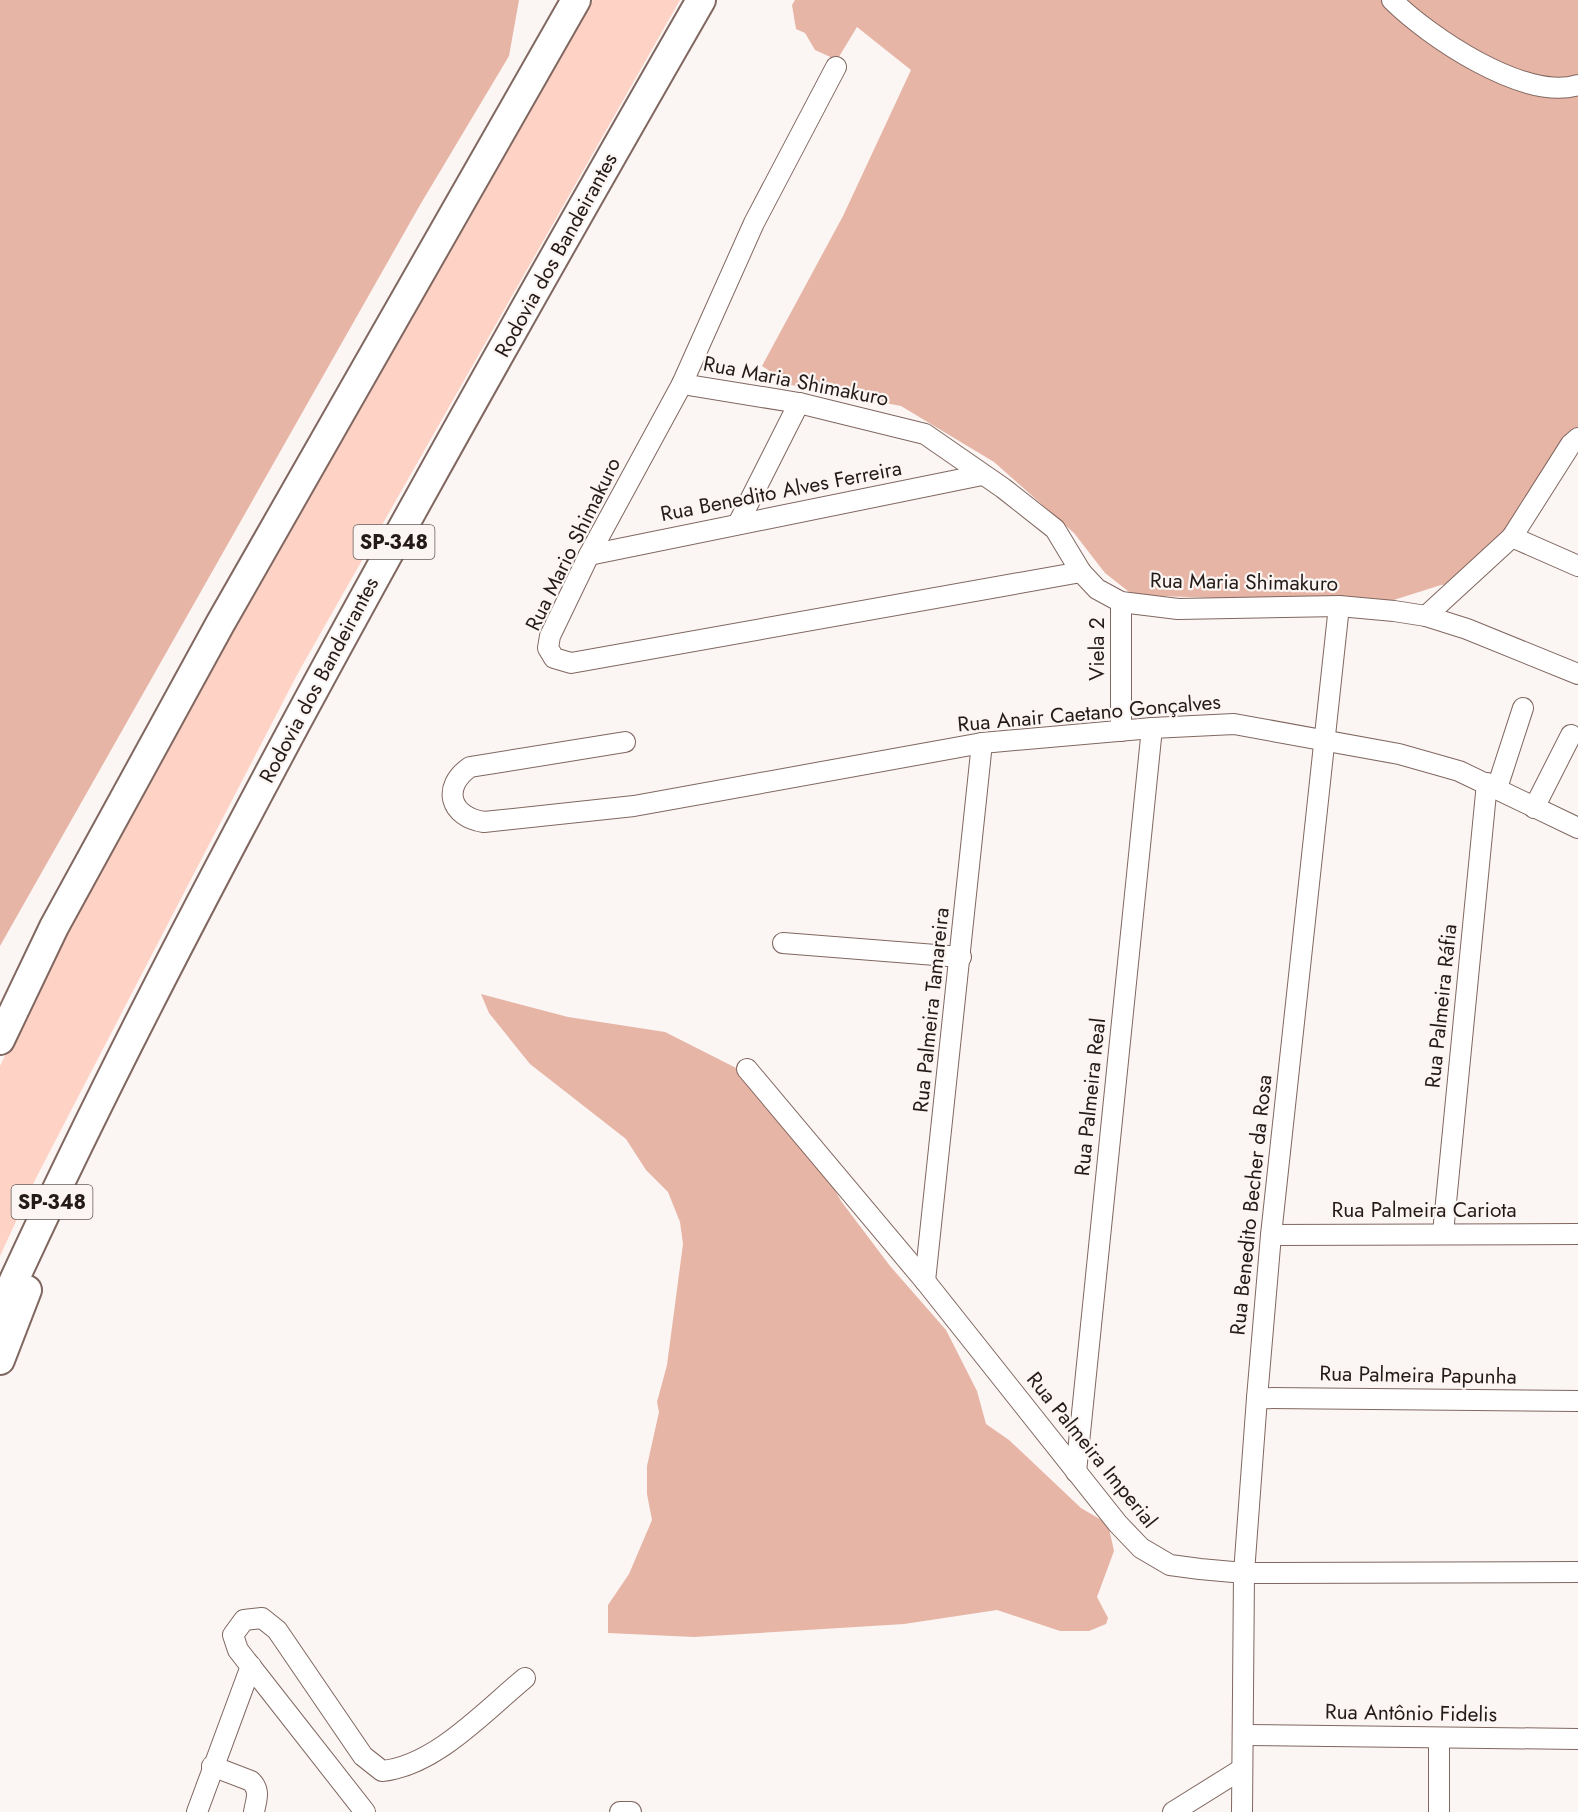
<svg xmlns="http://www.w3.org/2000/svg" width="1578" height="1812" font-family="Jost,sans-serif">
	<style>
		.green { fill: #fed2c5 }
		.forest { fill: #e7b5a6 }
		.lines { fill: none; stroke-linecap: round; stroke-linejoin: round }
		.minor-casing { stroke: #806760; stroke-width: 22 }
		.highway-casing { stroke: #806760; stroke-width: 32 }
		.minor { stroke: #fff; stroke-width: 20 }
		.highway { stroke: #fff; stroke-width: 28 }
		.labels { text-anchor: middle; stroke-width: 4.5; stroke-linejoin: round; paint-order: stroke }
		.shield { fill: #fbf5f3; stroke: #645c59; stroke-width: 1.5 }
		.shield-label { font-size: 20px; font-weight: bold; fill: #241a17 }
		.street-label { font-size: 21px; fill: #241a17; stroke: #fbf5f3 }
	</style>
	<rect width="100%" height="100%" fill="#fbf5f3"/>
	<polygon class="green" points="593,0 680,0 298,673 36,1178 0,1256 0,1066 46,970 422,290"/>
	<g class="forest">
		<polygon points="0,0 519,0 509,56 420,205 0,946"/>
		<polygon points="795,0 1578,0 1578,447 1526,534 1480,580 1441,585 1381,604 1133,595 1105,573 1074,533 994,462 901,406 791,385 762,366 843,216 911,70 857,27 837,60 815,50 805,33 796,29 792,5"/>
		<polygon points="481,994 568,1017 665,1032 748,1074 796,1120 841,1201 890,1266 946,1330 977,1391 986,1424 1009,1440 1081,1508 1108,1524 1114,1551 1097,1597 1108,1618 1106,1624 1089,1631 1060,1631 997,1610 904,1624 694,1637 608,1633 608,1605 629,1574 652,1520 647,1494 647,1466 659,1412 657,1402 667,1365 683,1244 680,1222 668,1192 646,1170 626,1139 530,1064 489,1013"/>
	</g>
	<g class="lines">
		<defs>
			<g id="minor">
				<path d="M 1392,0 C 1428,36 1525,102 1578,85"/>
				<polyline points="836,67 754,223 682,384 589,555 550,636 548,648 554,658 571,663 1081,572"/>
				<polyline points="682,384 799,403 925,434 1003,488 1055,529 1081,572 1097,589 1121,602 1178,609 1339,606 1394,611 1426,616 1467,629 1578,674"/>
				<polyline points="739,522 799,403"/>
				<polyline points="1512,537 1571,444 1578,438"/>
				<polyline points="589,555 982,475"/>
				<polyline points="1426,616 1512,537 1578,566"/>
				<polyline points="1121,731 1121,602"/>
				<path d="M 625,742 L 470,767 C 441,787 450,817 484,822 L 634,806 L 982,743 L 1152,728 L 1234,724 L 1399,754 L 1459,771 L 1578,828"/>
				<polyline points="1497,788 1523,708"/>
				<polyline points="1534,808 1571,735"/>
				<polyline points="783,943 961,957"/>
				<polyline points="747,1069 925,1281 1118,1524 1141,1548 1170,1565 1200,1569 1244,1573 1578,1572"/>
				<polyline points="1443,1233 1487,783"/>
				<polyline points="1271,1235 1578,1234"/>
				<polyline points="925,1281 982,743"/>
				<polyline points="1257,1398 1578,1401"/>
				<polyline points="1076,1472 1152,728"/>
				<polyline points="1244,1735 1578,1739"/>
				<polyline points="1439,1738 1439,1812"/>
				<path d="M 212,1766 L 251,1781 C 261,1791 256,1800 254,1812"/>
				<polyline points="197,1812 251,1666"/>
				<path d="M 365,1812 L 238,1650 L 233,1635 L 244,1620 L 262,1618 L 277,1630 L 363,1756 L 382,1771 C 435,1766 485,1711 525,1678"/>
				<polyline points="620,1812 631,1812"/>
				<polyline points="1173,1812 1242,1769"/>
				<polyline points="1242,1812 1244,1573 1257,1398 1271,1235 1339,606"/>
			</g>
			<g id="highway">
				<polyline points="0,1040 54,927 220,624 576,0"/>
				<path d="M 0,1311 C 91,1111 192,917 296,723 C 427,480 563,240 701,0"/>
				<polyline points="0,1360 27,1290"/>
			</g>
		</defs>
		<use href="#minor" class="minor-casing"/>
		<use href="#highway" class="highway-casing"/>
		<use href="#minor" class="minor"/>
		<use href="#highway" class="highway"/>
	</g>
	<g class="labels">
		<g class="shield">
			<rect x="353.5" y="525" width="81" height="34" rx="4.5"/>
			<rect x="11.5" y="1185" width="81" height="34" rx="4.5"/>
		</g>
		<g class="shield-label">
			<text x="394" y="549">SP-348</text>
			<text x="52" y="1209">SP-348</text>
		</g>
		<g class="street-label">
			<text transform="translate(556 255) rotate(-61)" y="7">Rodovia dos Bandeirantes</text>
			<text transform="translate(796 381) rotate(11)" y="7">Rua Maria Shimakuro</text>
			<text transform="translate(781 491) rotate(-11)" y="7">Rua Benedito Alves Ferreira</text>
			<text transform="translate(573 544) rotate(-64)" y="7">Rua Mario Shimakuro</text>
			<text transform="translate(1244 582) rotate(1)" y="7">Rua Maria Shimakuro</text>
			<text transform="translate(1097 649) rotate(-90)" y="7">Viela 2</text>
			<text transform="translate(319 680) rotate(-62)" y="7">Rodovia dos Bandeirantes</text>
			<text transform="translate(1089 713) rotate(-5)" y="7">Rua Anair Caetano Gonçalves</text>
			<text transform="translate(1441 1006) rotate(-84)" y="7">Rua Palmeira Ráfia</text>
			<text transform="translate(931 1010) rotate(-84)" y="7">Rua Palmeira Tamareira</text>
			<text transform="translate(1090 1097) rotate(-84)" y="7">Rua Palmeira Real</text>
			<text transform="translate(1251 1205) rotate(-84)" y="7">Rua Benedito Becher da Rosa</text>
			<text x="1424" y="1217">Rua Palmeira Cariota</text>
			<text transform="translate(1418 1375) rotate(1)" y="7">Rua Palmeira Papunha</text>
			<text transform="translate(1092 1450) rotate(51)" y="7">Rua Palmeira Imperial</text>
			<text transform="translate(1411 1713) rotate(1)" y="7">Rua Antônio Fidelis</text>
		</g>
	</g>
</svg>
